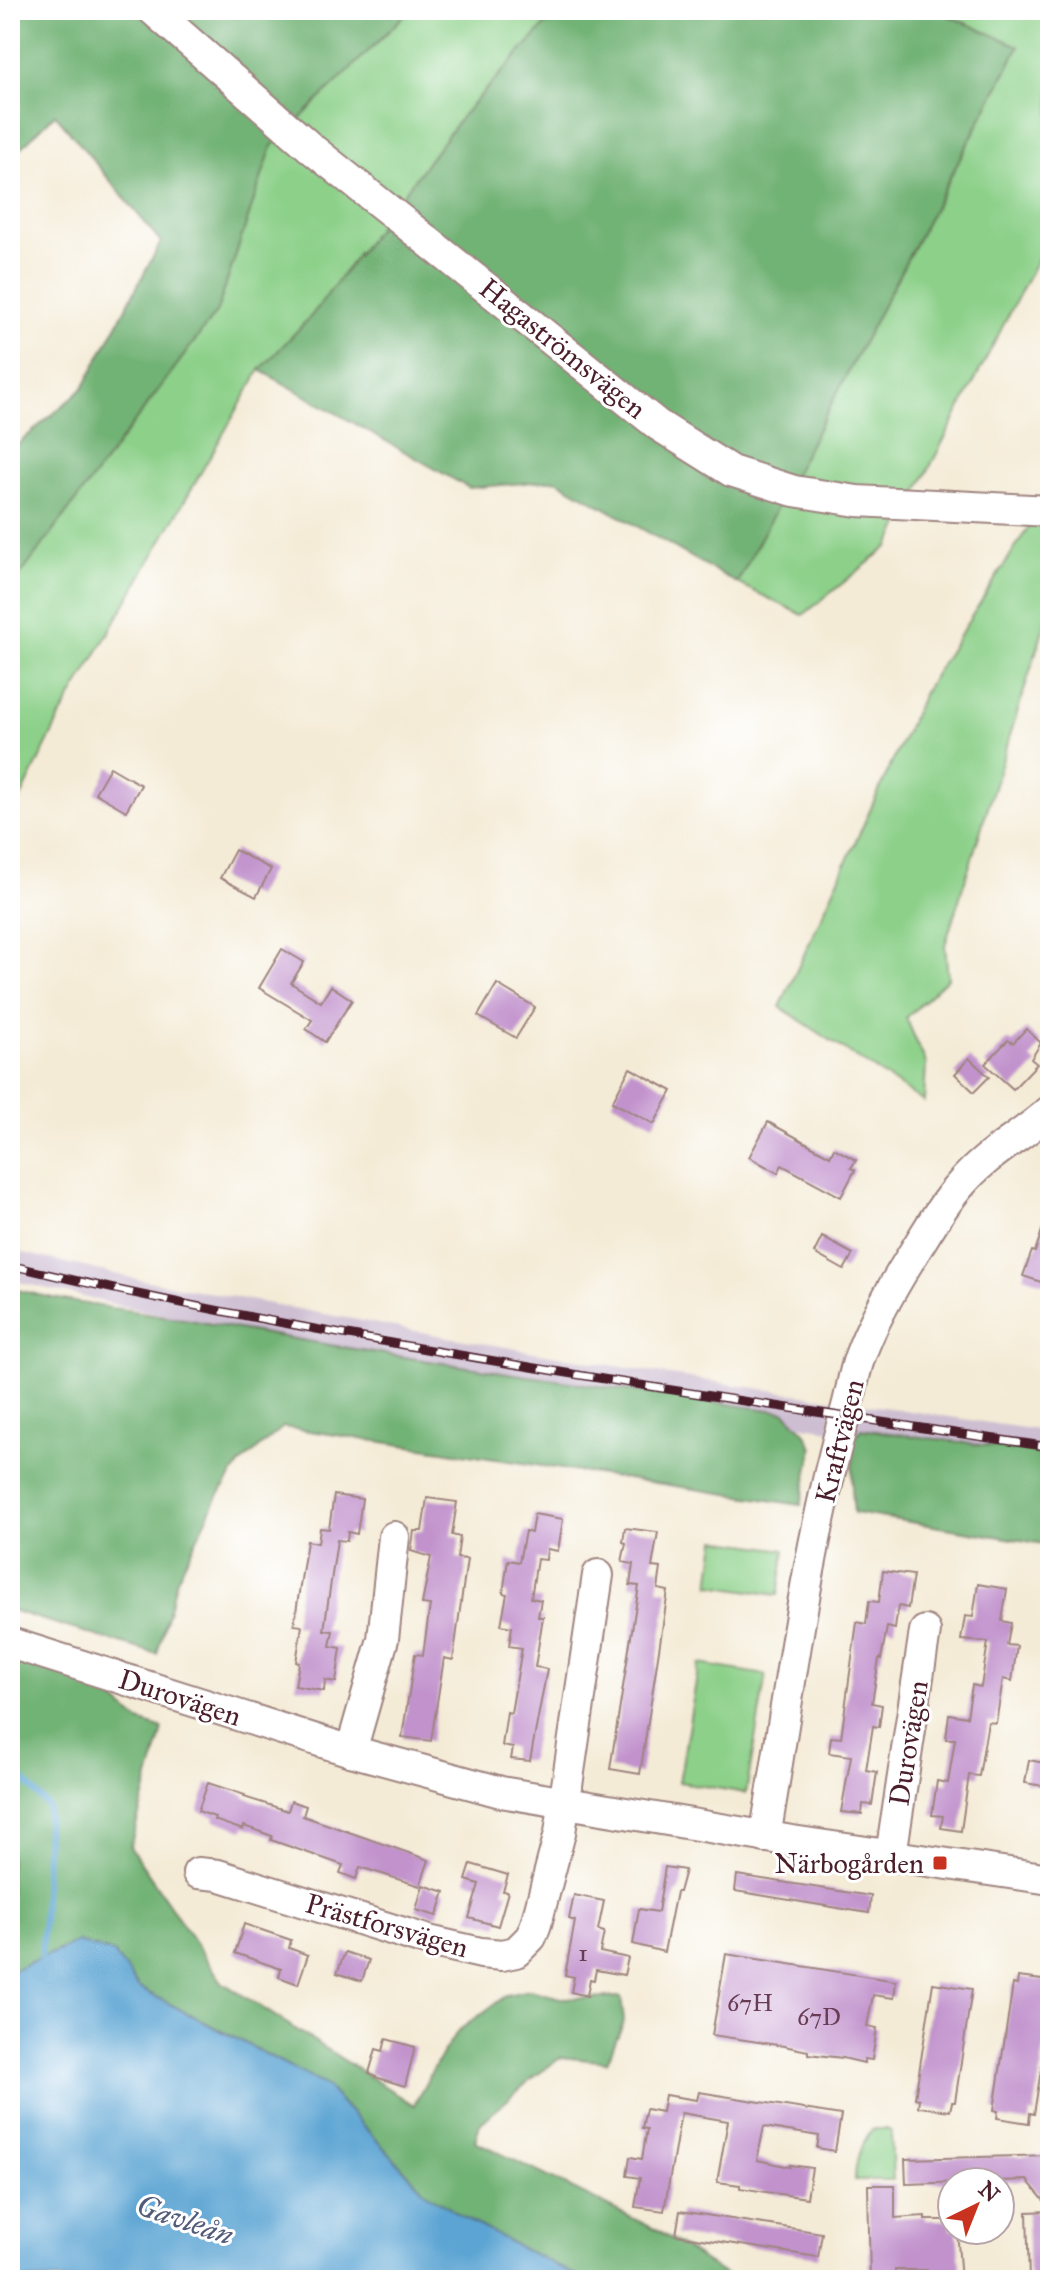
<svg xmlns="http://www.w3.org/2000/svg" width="1060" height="2290" font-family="'IM FELL Great Primer',serif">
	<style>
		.industrial { fill: #cdbed2 }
		.green { fill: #8cd089; stroke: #6b785a; stroke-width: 2 }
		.forest { fill: #71b275; stroke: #5e6850; stroke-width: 2 }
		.water { fill: #5ca4d3; stroke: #53627f; stroke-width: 2 }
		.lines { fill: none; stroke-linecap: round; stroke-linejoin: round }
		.stream { stroke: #5ca4d3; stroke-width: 6 }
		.building { fill: #c192cc }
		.minor-casing { stroke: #9f8580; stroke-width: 34 }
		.minor { stroke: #fff; stroke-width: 30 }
		.rail-casing { stroke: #4a1f2b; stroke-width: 9 }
		.rail { stroke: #fff; stroke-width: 6; stroke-dasharray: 18; stroke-linecap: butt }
		.poi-dot { fill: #c8321e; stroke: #fff; stroke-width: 3 }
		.labels { text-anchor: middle; stroke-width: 6; stroke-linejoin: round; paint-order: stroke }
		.number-label { font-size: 24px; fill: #683c53 }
		.street-label { font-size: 28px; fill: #4a1f2b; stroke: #fff }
		.poi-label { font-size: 28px; fill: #4a1f2b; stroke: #fff; text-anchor: end }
		.water-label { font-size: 30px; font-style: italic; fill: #525b77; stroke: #fff }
	</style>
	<rect width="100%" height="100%" fill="#fff"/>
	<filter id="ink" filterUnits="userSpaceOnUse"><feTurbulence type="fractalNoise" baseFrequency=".0125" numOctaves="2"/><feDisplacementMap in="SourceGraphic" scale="16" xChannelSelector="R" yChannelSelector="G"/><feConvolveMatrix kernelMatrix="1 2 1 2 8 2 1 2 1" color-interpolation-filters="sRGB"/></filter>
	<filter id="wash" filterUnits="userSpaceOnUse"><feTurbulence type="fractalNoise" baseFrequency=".006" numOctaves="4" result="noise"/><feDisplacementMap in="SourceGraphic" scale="32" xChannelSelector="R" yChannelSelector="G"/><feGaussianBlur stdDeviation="1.8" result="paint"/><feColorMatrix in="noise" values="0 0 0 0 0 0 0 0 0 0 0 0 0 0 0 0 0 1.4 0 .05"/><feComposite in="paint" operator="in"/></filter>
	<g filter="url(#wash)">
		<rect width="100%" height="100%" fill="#f4ebd6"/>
		<polygon class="industrial" points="10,1250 132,1278 459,1339 663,1374 1050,1432 1050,1463 658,1404 249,1332 126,1307 10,1280"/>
		<g class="green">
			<polygon points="410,10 559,10 463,115 312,315 260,370 60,717 10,820 10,589 217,311 272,146"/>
			<polygon points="935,10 1050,10 1050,235 889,546 803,615 737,583 1019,47"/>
			<polygon points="1050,493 1050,607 945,945 948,978 906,1018 926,1063 924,1102 780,1007 926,688"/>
			<polygon points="716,1540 785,1550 778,1595 710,1585"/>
			<polygon points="699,1664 766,1675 746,1793 679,1782"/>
			<path d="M 872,2129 L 887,2129 L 891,2132 L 893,2180 L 855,2180 C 856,2157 859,2148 872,2129 Z"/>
		</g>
		<g class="forest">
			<polygon points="27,10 410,10 272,146 217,311 10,589 10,451 83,388 161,242 55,114 10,159 10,28"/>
			<polygon points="559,10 935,10 1019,46 737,583 556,480 469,488 260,370 312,315 463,115"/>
			<path d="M 10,1288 C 70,1304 134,1310 195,1321 C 391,1358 588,1385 785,1412 L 805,1432 L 813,1448 L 801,1505 L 283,1427 L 239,1465 L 218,1496 L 177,1579 L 157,1654 L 10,1610 Z"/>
			<polygon points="861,1429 1050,1454 1050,1545 854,1513 852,1490 853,1440"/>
			<polygon points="10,1655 54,1670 107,1693 139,1721 163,1729 130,1847 222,1982 414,2105 437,2062 458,2031 507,1995 530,1990 561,1998 621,1997 624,2021 607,2062 561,2057 529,2081 480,2124 475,2141 657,2230 733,2280 584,2280 471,2222 426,2193 325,2085 139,1988 114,1953 78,1942 10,1971"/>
		</g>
		<polygon class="water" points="78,1942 114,1953 139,1988 325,2085 426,2193 471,2222 584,2280 10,2280 10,1971"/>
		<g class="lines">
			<g class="stream">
				<polyline points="10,916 12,917 10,922"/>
				<polyline points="10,1764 48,1807 41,1966"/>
			</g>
		</g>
		<g id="blocks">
			<g class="building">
				<polygon points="110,767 141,785 126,811 95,793"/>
				<polygon points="235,850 271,869 256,897 220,878"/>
				<polygon points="282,949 304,962 291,983 321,1002 331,986 352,1000 325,1042 306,1029 312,1020 259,988"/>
				<polygon points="497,984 535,1007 516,1038 478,1016"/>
				<polygon points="1026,1029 1041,1043 1031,1059 1037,1064 1013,1089 985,1064 1008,1040 1013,1043"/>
				<polygon points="969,1058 989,1077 974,1092 955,1074"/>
				<polygon points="630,1068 672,1091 654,1124 612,1102"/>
				<polygon points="768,1122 830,1156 834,1148 856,1160 851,1168 855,1170 841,1197 782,1165 778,1173 749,1157"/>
				<polygon points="1047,1215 1050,1215 1050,1285 1023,1276 1032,1251 1035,1252"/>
				<polygon points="822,1237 853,1254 844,1270 814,1253"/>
				<polygon points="334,1495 362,1499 357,1534 348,1532 347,1541 337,1540 324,1630 333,1631 330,1646 341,1648 336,1682 325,1680 324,1691 295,1686 299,1663 296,1662 302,1626 294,1625 307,1541 318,1543 320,1528 329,1529"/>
				<polygon points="427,1498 457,1502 452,1535 460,1537 457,1558 467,1559 453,1660 444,1658 431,1741 402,1737 415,1654 423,1655 430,1605 422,1604 431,1557 411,1551 414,1531 422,1531"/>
				<polygon points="534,1514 563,1519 558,1551 547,1549 546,1560 537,1559 531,1598 541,1600 538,1617 543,1617 535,1667 547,1669 530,1761 511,1759 513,1748 502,1746 507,1712 511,1713 522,1648 509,1646 512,1627 501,1625 507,1594 503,1593 508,1560 519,1562 525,1531 531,1533"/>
				<polygon points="625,1528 658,1532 652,1567 661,1568 658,1589 668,1591 640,1774 610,1769 639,1586 630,1585 633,1564 622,1562 626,1543 623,1542"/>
				<polygon points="883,1571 913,1575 908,1608 898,1606 895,1629 887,1627 881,1659 879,1659 872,1703 882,1705 879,1727 873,1726 866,1770 877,1772 872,1805 863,1804 862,1814 841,1812 851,1756 829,1753 831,1737 841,1738 857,1622 866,1624 869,1601 879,1602"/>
				<polygon points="978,1584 1007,1589 1002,1621 1011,1623 1007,1645 1017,1646 1012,1681 1003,1679 996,1723 988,1722 979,1776 969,1775 961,1831 941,1828 943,1816 932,1815 937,1781 948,1783 955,1739 946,1739 949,1714 967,1717 972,1685 981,1687 988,1642 961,1640 965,1616 973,1617"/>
				<polygon points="1029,1760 1050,1764 1050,1787 1025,1783"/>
				<polygon points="208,1783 245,1795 244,1797 288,1811 291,1801 306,1806 303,1816 429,1860 420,1886 360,1867 356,1879 340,1873 343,1865 271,1840 272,1836 244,1826 243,1830 214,1820 215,1817 198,1811"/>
				<polygon points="471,1864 508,1875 503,1891 508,1892 498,1926 469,1918 479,1884 466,1880"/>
				<polygon points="665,1867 685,1870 679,1892 676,1892 664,1952 633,1944 639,1909 658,1912"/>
				<polygon points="737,1875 871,1896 869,1913 735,1891"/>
				<polygon points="423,1885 445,1892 437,1916 416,1910"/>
				<polygon points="574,1895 604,1901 598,1930 604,1932 600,1952 628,1958 624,1975 596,1970 594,1980 590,1979 587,1996 571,1992 574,1977 565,1975 575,1921 569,1919"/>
				<polygon points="244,1924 291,1940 289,1948 308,1955 298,1984 279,1977 281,1969 235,1953"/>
				<polygon points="345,1952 369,1960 362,1981 337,1973"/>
				<polygon points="726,1954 896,1981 894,1998 873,1995 867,2026 877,2028 872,2060 864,2059 864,2063 843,2058 808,2054 808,2051 784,2046 712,2035"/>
				<polygon points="1018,1977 1050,1981 1050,2013 1034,2114 1030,2113 1029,2123 997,2118 998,2111 994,2110 1013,1984 1017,1985"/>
				<polygon points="933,1983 972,1989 955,2102 952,2102 950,2111 918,2107 919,2099 915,2098"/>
				<polygon points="386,2039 415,2047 405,2086 375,2077 376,2076 369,2073 376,2049 383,2051"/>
				<polygon points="699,2092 841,2115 835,2151 817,2148 819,2136 764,2127 757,2160 790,2167 790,2165 812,2168 807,2198 740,2188 740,2185 717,2182 728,2121 681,2113 664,2211 635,2207 640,2178 627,2176 630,2157 642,2159 647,2129 642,2128 646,2109 662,2112 665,2095 697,2100"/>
				<polygon points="1050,2155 1050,2208 1027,2180 906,2184 905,2159"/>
				<polygon points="868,2185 895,2185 895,2218 925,2216 925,2220 951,2220 951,2229 957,2230 961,2280 927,2280 927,2270 895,2270 895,2280 870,2280"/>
				<polygon points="680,2211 822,2233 818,2257 676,2235"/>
				<polygon points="1050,2211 1050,2280 1029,2280 1027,2212"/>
			</g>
		</g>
	</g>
	<g filter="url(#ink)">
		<use href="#blocks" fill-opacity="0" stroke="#9f8580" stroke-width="2"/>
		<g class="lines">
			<defs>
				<g id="minor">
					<polyline points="153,10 312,149 445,255 658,425 731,471 794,491 857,501 1050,511"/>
					<polyline points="10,1643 351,1751 501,1792 792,1841 1050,1879"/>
					<polyline points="351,1751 383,1639 394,1537"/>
					<path d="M 765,1837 C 789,1696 806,1552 845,1414 C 851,1395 853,1375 860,1356 C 873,1320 893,1286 913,1254 C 928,1230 942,1205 961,1184 C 986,1154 1021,1137 1050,1111"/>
					<polyline points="891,1855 925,1631"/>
					<polyline points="198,1873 218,1875 429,1941 481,1953 502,1955 516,1952 531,1937 536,1924 560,1833 598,1575"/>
				</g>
			</defs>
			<use href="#minor" class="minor-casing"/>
			<use href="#minor" class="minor"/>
			<defs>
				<path id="rail" d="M 10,1265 C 153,1300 297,1326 442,1352 C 644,1387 847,1417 1050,1447"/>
			</defs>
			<use href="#rail" class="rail-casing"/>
			<use href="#rail" class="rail"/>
		</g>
	</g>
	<rect class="poi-dot" x="932" y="1855" width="16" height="16" rx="4"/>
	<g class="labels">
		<g class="number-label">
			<text x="583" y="1961">1</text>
			<text x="750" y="2011">67H</text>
			<text x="819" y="2025">67D</text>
		</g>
		<g class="street-label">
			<text transform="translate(563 348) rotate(39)" y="10">Hagaströmsvägen</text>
			<text transform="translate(839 1441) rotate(-76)" y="10">Kraftvägen</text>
			<text transform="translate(180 1697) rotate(18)" y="10">Durovägen</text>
			<text transform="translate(908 1743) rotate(-81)" y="10">Durovägen</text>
			<text transform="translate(387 1925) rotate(16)" y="10">Prästforsvägen</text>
		</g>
		<g class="poi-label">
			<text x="924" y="1873">Närbogården</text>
		</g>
		<g class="water-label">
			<text transform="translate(185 2220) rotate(19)" y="10">Gavleån</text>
		</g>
	</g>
	<rect width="1060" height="2290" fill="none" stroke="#fff" stroke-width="40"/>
	<g transform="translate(976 2206) rotate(43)"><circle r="38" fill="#ffffff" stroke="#b7a5aa" stroke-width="2"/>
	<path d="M0-6L14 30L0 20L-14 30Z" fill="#c8321e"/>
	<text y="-12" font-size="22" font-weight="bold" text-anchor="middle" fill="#4a1f2b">N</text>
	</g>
</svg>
